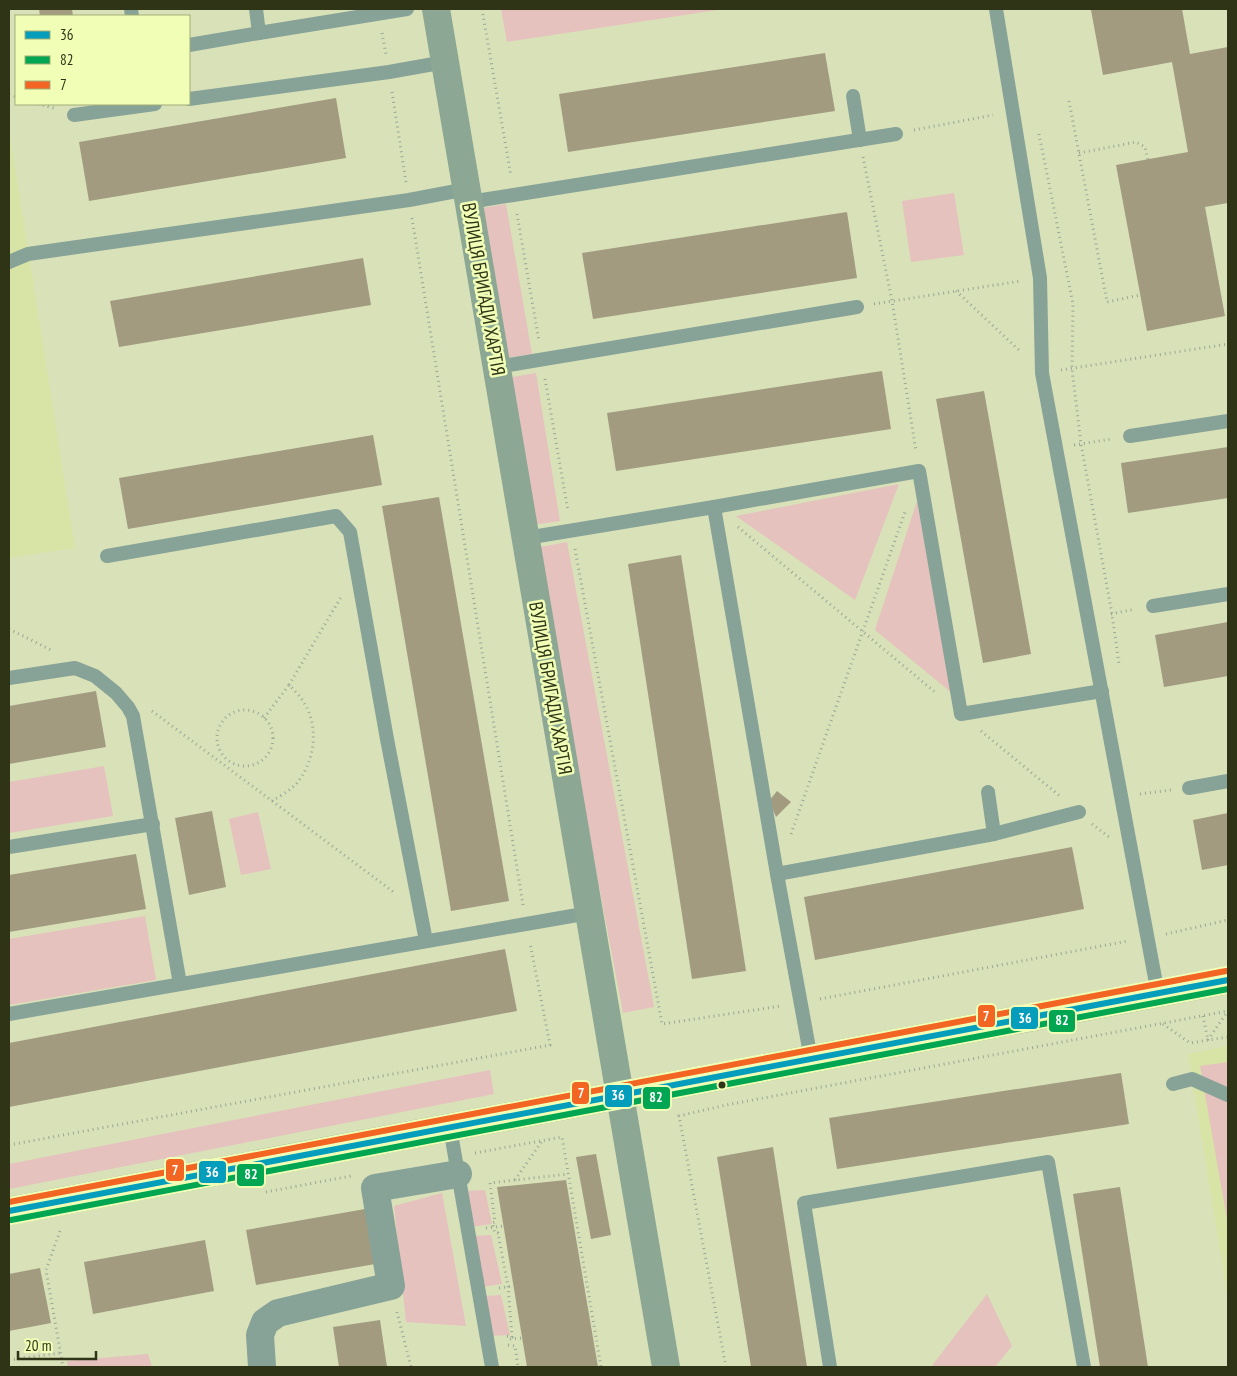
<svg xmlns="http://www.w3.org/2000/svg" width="1237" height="1376" font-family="'PT Sans Narrow',sans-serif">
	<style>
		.built { fill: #d8e4a6 }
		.green { fill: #e5c2bd }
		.building { fill: #a29b80 }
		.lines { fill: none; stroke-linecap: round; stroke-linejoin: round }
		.path { stroke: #98a895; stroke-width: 3; stroke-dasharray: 1 4; stroke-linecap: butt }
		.lane { stroke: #87a397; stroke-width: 14 }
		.street { stroke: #87a397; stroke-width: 28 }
		.secondary { stroke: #8ca894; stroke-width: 28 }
		.bus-1-casing { stroke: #f0feb6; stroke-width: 10 }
		.bus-2-casing { stroke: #f0feb6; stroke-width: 10 }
		.bus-3-casing { stroke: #f0feb6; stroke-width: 10 }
		.bus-1 { stroke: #059dbc; stroke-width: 6 }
		.bus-2 { stroke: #00a651; stroke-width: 6 }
		.bus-3 { stroke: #f26522; stroke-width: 6 }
		.bus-dot { fill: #2f3417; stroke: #f0feb6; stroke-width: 2 }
		.labels { text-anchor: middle; stroke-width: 5; stroke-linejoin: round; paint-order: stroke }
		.street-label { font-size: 19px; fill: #2f3417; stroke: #f0feb6 }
		.line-badge { stroke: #f0feb6; stroke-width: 2 }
		.badge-label { font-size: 14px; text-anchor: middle; font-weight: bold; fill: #fff }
	</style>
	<rect width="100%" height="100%" fill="#d9e1b9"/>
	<g class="built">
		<polygon points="9,129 75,548 9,558"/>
		<polygon points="1228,1046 1228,1300 1188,1054"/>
	</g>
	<g class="green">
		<polygon points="501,9 724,9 507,42"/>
		<polygon points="954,193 964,255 911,262 902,201"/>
		<polygon points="506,204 532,354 504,358 477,209"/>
		<polygon points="536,373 560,521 532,525 507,378"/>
		<polygon points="899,484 855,600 736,516"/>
		<polygon points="917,501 952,693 875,630"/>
		<polygon points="567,542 654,1007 623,1013 535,548"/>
		<polygon points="104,766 113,816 9,833 9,782"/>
		<polygon points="258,812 271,869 241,875 229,819"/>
		<polygon points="145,916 156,980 9,1005 9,939"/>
		<polygon points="1228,1062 1228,1225 1200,1066"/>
		<polygon points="490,1070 494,1094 9,1189 9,1164"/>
		<polygon points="485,1190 492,1224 471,1227 465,1191"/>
		<polygon points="442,1193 466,1326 406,1322 394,1206"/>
		<polygon points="491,1235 502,1284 481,1287 474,1236"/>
		<polygon points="987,1294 1012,1346 995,1367 931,1367"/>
		<polygon points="501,1295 510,1335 490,1336 483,1296"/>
		<polygon points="148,1354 152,1367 68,1367 67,1361"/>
	</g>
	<g class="building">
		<polygon points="39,9 72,9 73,16 40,16"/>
		<polygon points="1097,9 1182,9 1190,54 1228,47 1228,203 1205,207 1225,316 1147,331 1116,165 1188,152 1172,62 1103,75 1091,10"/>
		<polygon points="825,53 835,111 568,152 559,94"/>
		<polygon points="336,98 346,158 89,201 79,142"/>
		<polygon points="847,212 857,278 593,319 582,253"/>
		<polygon points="363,258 371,305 119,347 110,301"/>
		<polygon points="882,371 891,429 616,471 607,413"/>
		<polygon points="984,391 1031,654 983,663 936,399"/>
		<polygon points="373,435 382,485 128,529 119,478"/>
		<polygon points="1228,447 1228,498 1128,513 1121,463"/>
		<polygon points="439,497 509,901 451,911 382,506"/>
		<polygon points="681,555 746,971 692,979 628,564"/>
		<polygon points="1228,622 1228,676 1164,687 1155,635"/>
		<polygon points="96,691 106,747 9,764 9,706"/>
		<polygon points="777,791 791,802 776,817 769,801"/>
		<polygon points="212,811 226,887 189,895 175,818"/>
		<polygon points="1228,813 1228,865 1202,870 1193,820"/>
		<polygon points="1072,847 1084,909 815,960 804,897"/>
		<polygon points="136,854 146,909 9,932 9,875"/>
		<polygon points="505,949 517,1011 9,1107 9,1043"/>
		<polygon points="1121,1073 1129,1124 837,1169 829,1118"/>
		<polygon points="773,1147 807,1367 751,1367 717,1157"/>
		<polygon points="596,1154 611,1235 591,1239 576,1157"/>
		<polygon points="566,1180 598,1367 527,1367 497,1187"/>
		<polygon points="1120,1187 1148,1367 1100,1367 1073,1194"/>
		<polygon points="365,1209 375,1264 256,1285 246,1230"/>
		<polygon points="205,1240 214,1291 93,1314 84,1262"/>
		<polygon points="40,1268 51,1323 9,1331 9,1274"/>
		<polygon points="380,1320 387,1367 339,1367 333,1327"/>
	</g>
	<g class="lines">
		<g class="path">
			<polyline points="482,9 511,176"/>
			<polyline points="382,33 386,54"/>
			<polyline points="392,92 406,182"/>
			<polyline points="9,95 16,97"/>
			<polyline points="1069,101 1107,302 1140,295"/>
			<polyline points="38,104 57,109"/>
			<polyline points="914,130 993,115"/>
			<polyline points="1039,134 1073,304 1072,369 1081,444 1112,614 1119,664"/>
			<polyline points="1079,153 1136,142 1145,147 1148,160"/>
			<polyline points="863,157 892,301 916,451"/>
			<polyline points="517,214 539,341"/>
			<polyline points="412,218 523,905"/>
			<polyline points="956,291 1021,352"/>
			<polyline points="874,304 1021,281"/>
			<polyline points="1061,370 1228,344"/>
			<polyline points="545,379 568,511"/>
			<polyline points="1074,445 1112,439"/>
			<polyline points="738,527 936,693"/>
			<polyline points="575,549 662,1024 781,1006"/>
			<polyline points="1111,614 1135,609"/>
			<polyline points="9,629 53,651"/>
			<circle cx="245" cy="738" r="28"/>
			<polyline points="152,711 395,893"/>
			<polyline points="264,718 289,685"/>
			<polyline points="981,731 1061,797"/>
			<polyline points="1140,794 1171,790"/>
			<path d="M 272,801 C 280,796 291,790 297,783 C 314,762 319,730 306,706 C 302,698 295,691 289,685 L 341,597"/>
			<polyline points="1092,824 1109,837"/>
			<polyline points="791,834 905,512"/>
			<polyline points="1166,934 1228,920"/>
			<polyline points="820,999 1128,941"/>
			<polyline points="1203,1016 1208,1040"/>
			<polyline points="1163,1024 1190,1043 1228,1037"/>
			<polyline points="1208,1040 1227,1012"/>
			<polyline points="9,1145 550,1045 530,943"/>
			<polyline points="475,1153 562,1137 601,1367"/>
			<polyline points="515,1180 542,1141"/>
			<polyline points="266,1192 351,1176"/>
			<polyline points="486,1228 503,1226"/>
			<polyline points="60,1231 46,1270 63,1367"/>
			<polyline points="499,1288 513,1286"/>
			<polyline points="397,1312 411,1367"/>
			<polyline points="507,1336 512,1337 508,1286 498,1233 495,1233 492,1223 495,1222 490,1183 568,1174"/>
			<polyline points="510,1339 522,1338"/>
			<polyline points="508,1345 515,1346 518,1367"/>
			<polyline points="9,1360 60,1353"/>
			<polyline points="726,1367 679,1116 726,1105 1228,1011"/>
		</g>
		<g class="lane">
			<polyline points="131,9 132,16"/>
			<polyline points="256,9 259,33 407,9"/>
			<polyline points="996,9 1040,278 1042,373 1158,994"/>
			<polyline points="189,45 259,33"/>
			<polyline points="853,96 860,140"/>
			<polyline points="189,99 389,72 445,62"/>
			<polyline points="74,115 155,104"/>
			<polyline points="469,202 896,134"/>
			<polyline points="9,262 28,254 409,200 467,189"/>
			<polyline points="497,367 857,307"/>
			<polyline points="1130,436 1228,421"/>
			<polyline points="714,507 919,471 961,714 1102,691"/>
			<polyline points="526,538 714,507 777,874 811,1059"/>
			<polyline points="107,556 336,516 350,532 387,739 426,941"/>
			<polyline points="1153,606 1228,594"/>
			<polyline points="9,678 75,668 95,676 116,693 128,707 133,716 180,984"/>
			<polyline points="1189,788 1228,781"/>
			<polyline points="988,792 994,834"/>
			<polyline points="9,847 153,824"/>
			<polyline points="777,874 994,834 1079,812"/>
			<polyline points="9,1014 589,913"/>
			<polyline points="1173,1084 1192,1079 1228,1095"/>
			<polyline points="450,1128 492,1367"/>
			<polyline points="830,1367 804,1203 1048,1162 1084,1367"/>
		</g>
		<polyline class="street" points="262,1367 260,1335 265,1322 278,1313 391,1286 375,1188 458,1174"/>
		<g class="secondary">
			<polyline points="436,9 666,1367"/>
			<polyline points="9,1211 1228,980"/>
		</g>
		<defs>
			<polyline id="bus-1" points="9,1211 1228,980"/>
			<polyline id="bus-2" points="11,1220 1228,989"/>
			<polyline id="bus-3" points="9,1202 1226,971"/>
		</defs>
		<use href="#bus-1" class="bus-1-casing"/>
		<use href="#bus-2" class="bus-2-casing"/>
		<use href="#bus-3" class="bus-3-casing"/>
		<use href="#bus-1" class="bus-1"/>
		<use href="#bus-2" class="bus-2"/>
		<use href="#bus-3" class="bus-3"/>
	</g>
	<circle class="bus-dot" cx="722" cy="1085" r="4.5"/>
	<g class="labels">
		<g class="street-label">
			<text transform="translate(484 289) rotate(80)" y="7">ВУЛИЦЯ БРИГАДИ ХАРТІЯ</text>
			<text transform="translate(551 688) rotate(80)" y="7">ВУЛИЦЯ БРИГАДИ ХАРТІЯ</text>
		</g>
	</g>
	<g class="line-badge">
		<rect x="977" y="1004" width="19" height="24" rx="5" fill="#f26522"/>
		<rect x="1010" y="1006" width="29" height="24" rx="5" fill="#059dbc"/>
		<rect x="1048" y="1009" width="28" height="24" rx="5" fill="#00a651"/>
		<rect x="571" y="1081" width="19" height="24" rx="5" fill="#f26522"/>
		<rect x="604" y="1084" width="29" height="24" rx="5" fill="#059dbc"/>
		<rect x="642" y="1086" width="29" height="24" rx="5" fill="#00a651"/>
		<rect x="165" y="1158" width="20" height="24" rx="5" fill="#f26522"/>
		<rect x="198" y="1160" width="29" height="24" rx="5" fill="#059dbc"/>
		<rect x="236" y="1163" width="29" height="24" rx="5" fill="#00a651"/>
	</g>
	<g class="badge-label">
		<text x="986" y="1021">7</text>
		<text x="1025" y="1023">36</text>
		<text x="1062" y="1025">82</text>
		<text x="581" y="1098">7</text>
		<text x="618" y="1100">36</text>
		<text x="656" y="1102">82</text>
		<text x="175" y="1175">7</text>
		<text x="212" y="1177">36</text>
		<text x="251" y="1179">82</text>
	</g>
	<rect width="1237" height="1376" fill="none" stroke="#2f3417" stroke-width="20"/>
	<rect x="15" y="15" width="175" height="90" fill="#f0feb6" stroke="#a3ad76"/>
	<rect x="25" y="31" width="25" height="8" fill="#059dbc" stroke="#a3ad76"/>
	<text x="60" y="40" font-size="15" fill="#2f3417">36</text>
	<rect x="25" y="56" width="25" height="8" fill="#00a651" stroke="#a3ad76"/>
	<text x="60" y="65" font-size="15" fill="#2f3417">82</text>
	<rect x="25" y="81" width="25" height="8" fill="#f26522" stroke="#a3ad76"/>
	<text x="60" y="90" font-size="15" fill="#2f3417">7</text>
	<path d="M18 1351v8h78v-8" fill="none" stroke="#2f3417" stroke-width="2.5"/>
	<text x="25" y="1351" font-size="15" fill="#2f3417" stroke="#f0feb6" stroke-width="4" paint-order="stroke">20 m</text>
</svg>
